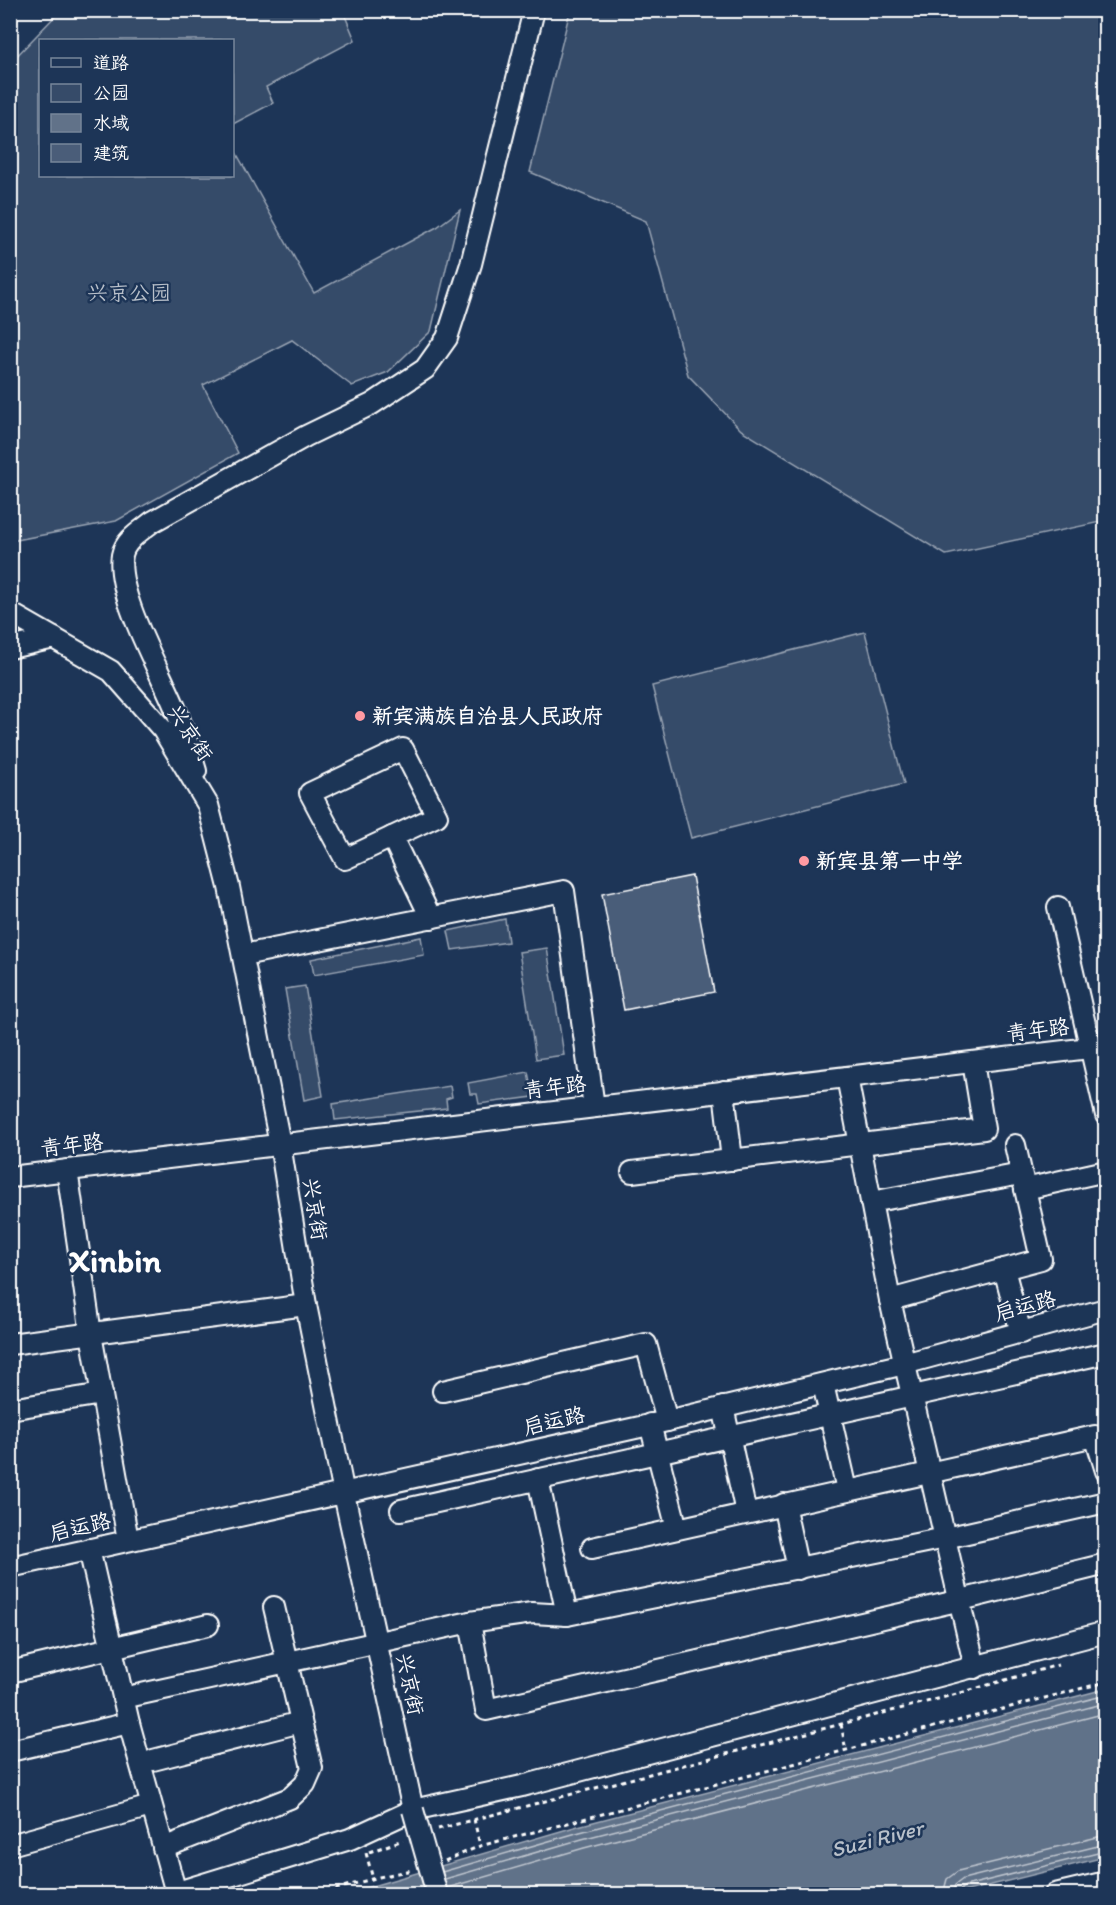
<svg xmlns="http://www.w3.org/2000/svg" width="1116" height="1905" font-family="Itim,'LXGW WenKai TC',sans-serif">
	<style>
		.green { fill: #364b69; stroke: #9aa5b4; stroke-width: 1.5 }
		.water { fill: #617289; stroke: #a0aab8; stroke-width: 1.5 }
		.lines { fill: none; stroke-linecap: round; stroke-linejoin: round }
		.shore { stroke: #c0c7d0; stroke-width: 1.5 }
		.building { fill: #4a5d79; stroke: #fff; stroke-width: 1.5 }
		.minor-casing { stroke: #fff; stroke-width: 24 }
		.path { stroke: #fff; stroke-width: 3; stroke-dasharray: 4.5 4.5; stroke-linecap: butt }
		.minor { stroke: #1d3557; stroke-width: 20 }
		.minor-bridge-casing { stroke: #fff; stroke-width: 24; stroke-linecap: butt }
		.minor-bridge { stroke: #1d3557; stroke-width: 20 }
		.poi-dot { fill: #ff9aa2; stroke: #1d3557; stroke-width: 2 }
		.labels { text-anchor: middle; stroke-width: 5; stroke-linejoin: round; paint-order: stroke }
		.park-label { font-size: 21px; fill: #b9c0ca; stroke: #1d3557 }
		.poi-label { font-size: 21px; font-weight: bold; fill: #fff; stroke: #1d3557; text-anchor: start }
		.street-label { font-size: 21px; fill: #fff; stroke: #1d3557 }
		.water-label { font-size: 22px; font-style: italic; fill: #b8c0ca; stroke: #1d3557 }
		.town-label { font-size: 33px; font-weight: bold; fill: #fff; stroke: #1d3557 }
	</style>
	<rect width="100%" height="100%" fill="#1d3557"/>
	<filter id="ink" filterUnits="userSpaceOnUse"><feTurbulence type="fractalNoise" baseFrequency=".0167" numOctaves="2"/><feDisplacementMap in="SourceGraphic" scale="12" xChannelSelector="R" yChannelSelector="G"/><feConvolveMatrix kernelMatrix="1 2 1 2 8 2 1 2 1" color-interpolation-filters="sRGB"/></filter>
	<g filter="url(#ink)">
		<g class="green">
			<polygon points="60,11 343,11 355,40 266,87 273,103 233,124 232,40 40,40 40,176 232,176 233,147 314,293 437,227 460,210 431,331 388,372 352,386 292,340 203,385 238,453 116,521 11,541 11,62"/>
			<polygon points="570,11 1105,11 1105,521 946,555 741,430 688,375 646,221 530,172"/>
			<polygon points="865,632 904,784 691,838 652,686"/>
			<polygon points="505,919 508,942 452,950 448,931"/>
			<polygon points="421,937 424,955 314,975 311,959"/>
			<polygon points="547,948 564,1055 536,1059 519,952"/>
			<polygon points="305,986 323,1096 304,1100 285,989"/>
			<polygon points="528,1072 533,1097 479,1104 477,1094 470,1094 468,1083"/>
			<polygon points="450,1086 452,1097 446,1099 447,1108 335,1120 333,1104"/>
		</g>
		<polygon class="water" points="1105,1689 1105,1857 955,1894 345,1894 578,1826"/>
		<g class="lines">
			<g class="shore">
				<polyline points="442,1872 580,1832 1106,1695"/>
				<polyline points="445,1879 582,1839 1106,1703"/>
				<polyline points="447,1888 584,1848 1106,1713"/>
				<polyline points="943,1894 947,1879 958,1871 1106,1835"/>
				<polyline points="952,1894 955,1885 963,1879 1106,1844"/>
				<polyline points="960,1894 961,1889 965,1886 1106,1851"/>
			</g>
		</g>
		<polygon class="building" points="692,876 714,992 624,1010 602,894"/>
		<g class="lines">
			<defs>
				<g id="minor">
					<polyline points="10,613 111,671 163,730 208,805 229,887 280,1144 306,1305 344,1494 413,1810"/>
					<polyline points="10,648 54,638"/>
					<polygon points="403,749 437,816 345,859 310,793"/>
					<path d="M 196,771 C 190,751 184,730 176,710 C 161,672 115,594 122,555 C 125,540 141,531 152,522 L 306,436 L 372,404 L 425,369 L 447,338 L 471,264 L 534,10"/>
					<polyline points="392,837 431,918"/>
					<polyline points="1058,907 1106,1115"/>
					<polyline points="243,955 564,891 594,1107"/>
					<polyline points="847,1077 890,1300 975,1668"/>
					<polyline points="724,1091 732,1160"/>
					<polyline points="67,1170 91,1334 128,1540"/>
					<polyline points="632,1172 984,1129 973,1062"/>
					<polyline points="10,1177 1106,1046"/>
					<polyline points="1025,1189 1106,1171"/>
					<polyline points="871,1202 1021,1174"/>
					<polyline points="1004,1269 1021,1333"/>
					<polyline points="890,1300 1041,1259 1015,1145"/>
					<polyline points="10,1344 306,1305"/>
					<polyline points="823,1384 847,1490"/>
					<polyline points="443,1391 646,1344 667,1421"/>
					<polyline points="723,1407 746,1513"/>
					<polyline points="10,1409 102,1394"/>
					<polyline points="650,1424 677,1529"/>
					<polyline points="538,1479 567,1615"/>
					<polyline points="784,1504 798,1569"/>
					<polyline points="401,1510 1106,1353"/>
					<polyline points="592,1548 1095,1436 1106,1471"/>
					<polyline points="89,1549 129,1723 176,1893"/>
					<polyline points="10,1567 667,1421 904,1364 1106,1309"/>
					<polyline points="470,1622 486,1710 961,1600 1106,1564"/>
					<polyline points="10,1672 208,1625"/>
					<polyline points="123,1698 470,1622 532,1613 567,1615 945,1538 1106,1502"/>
					<polyline points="10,1751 129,1723"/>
					<polyline points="153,1760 301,1722"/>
					<polyline points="10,1845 151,1806"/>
					<polyline points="163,1848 290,1798 305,1784 312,1768 274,1607"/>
					<polyline points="171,1894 350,1839 413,1810 522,1786 1106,1632"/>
					<polyline points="1055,1894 1106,1882"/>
				</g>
			</defs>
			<use href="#minor" class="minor-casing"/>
			<g class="path">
				<polyline points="841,1724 846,1751"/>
				<polyline points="474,1819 480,1846"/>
				<polyline points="438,1829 953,1695 1058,1665"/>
				<polyline points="369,1852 403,1840"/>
				<polyline points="366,1853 373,1879"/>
				<polyline points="445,1861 480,1846 1106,1682"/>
				<polyline points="318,1894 379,1877 412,1870"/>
			</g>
			<use href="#minor" class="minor"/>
			<defs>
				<polyline id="minor-bridge" points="413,1810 437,1894"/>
			</defs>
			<use href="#minor-bridge" class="minor-bridge-casing"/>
			<use href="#minor-bridge" class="minor-bridge"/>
		</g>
	</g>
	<g class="poi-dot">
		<circle cx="360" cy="716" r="6"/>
		<circle cx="804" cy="861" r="6"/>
	</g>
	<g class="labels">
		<g class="park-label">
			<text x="129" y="300">兴京公园</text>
		</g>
		<g class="poi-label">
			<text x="372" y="723">新宾满族自治县人民政府</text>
			<text x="816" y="868">新宾县第一中学</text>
		</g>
		<g class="street-label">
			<text transform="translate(190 733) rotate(56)" y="7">兴京街</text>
			<text transform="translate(1038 1030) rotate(-7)" y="7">青年路</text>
			<text transform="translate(555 1087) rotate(-7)" y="7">青年路</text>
			<text transform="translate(72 1145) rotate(-7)" y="7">青年路</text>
			<text transform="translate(315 1209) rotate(81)" y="7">兴京街</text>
			<text transform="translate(1025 1306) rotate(-15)" y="7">启运路</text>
			<text transform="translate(554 1421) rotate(-13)" y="7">启运路</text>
			<text transform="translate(80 1527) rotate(-13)" y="7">启运路</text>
			<text transform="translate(410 1684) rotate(78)" y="7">兴京街</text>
		</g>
		<g class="water-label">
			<text transform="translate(877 1838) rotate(-14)" y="8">Suzi River</text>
		</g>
		<g class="town-label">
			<text x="115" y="1272">Xinbin</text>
		</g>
	</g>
	<rect width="1116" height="1905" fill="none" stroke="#1d3557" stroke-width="36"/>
	<rect x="18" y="18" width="1080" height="1869" fill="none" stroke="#fff" stroke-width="2" filter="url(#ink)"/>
	<rect x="39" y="39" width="195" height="138" fill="#1d3557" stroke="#77869a" stroke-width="1.5"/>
	<rect x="51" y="58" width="30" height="9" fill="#1d3557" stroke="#77869a" stroke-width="1.5"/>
	<text x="93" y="69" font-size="18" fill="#ffffff">道路</text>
	<rect x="51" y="84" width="30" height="18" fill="#364b69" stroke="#77869a" stroke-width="1.5"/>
	<text x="93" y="99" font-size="18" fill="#ffffff">公园</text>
	<rect x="51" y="114" width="30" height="18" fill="#617289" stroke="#77869a" stroke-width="1.5"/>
	<text x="93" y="129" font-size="18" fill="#ffffff">水域</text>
	<rect x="51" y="144" width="30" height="18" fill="#4a5d79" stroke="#77869a" stroke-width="1.5"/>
	<text x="93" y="159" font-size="18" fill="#ffffff">建筑</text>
</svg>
